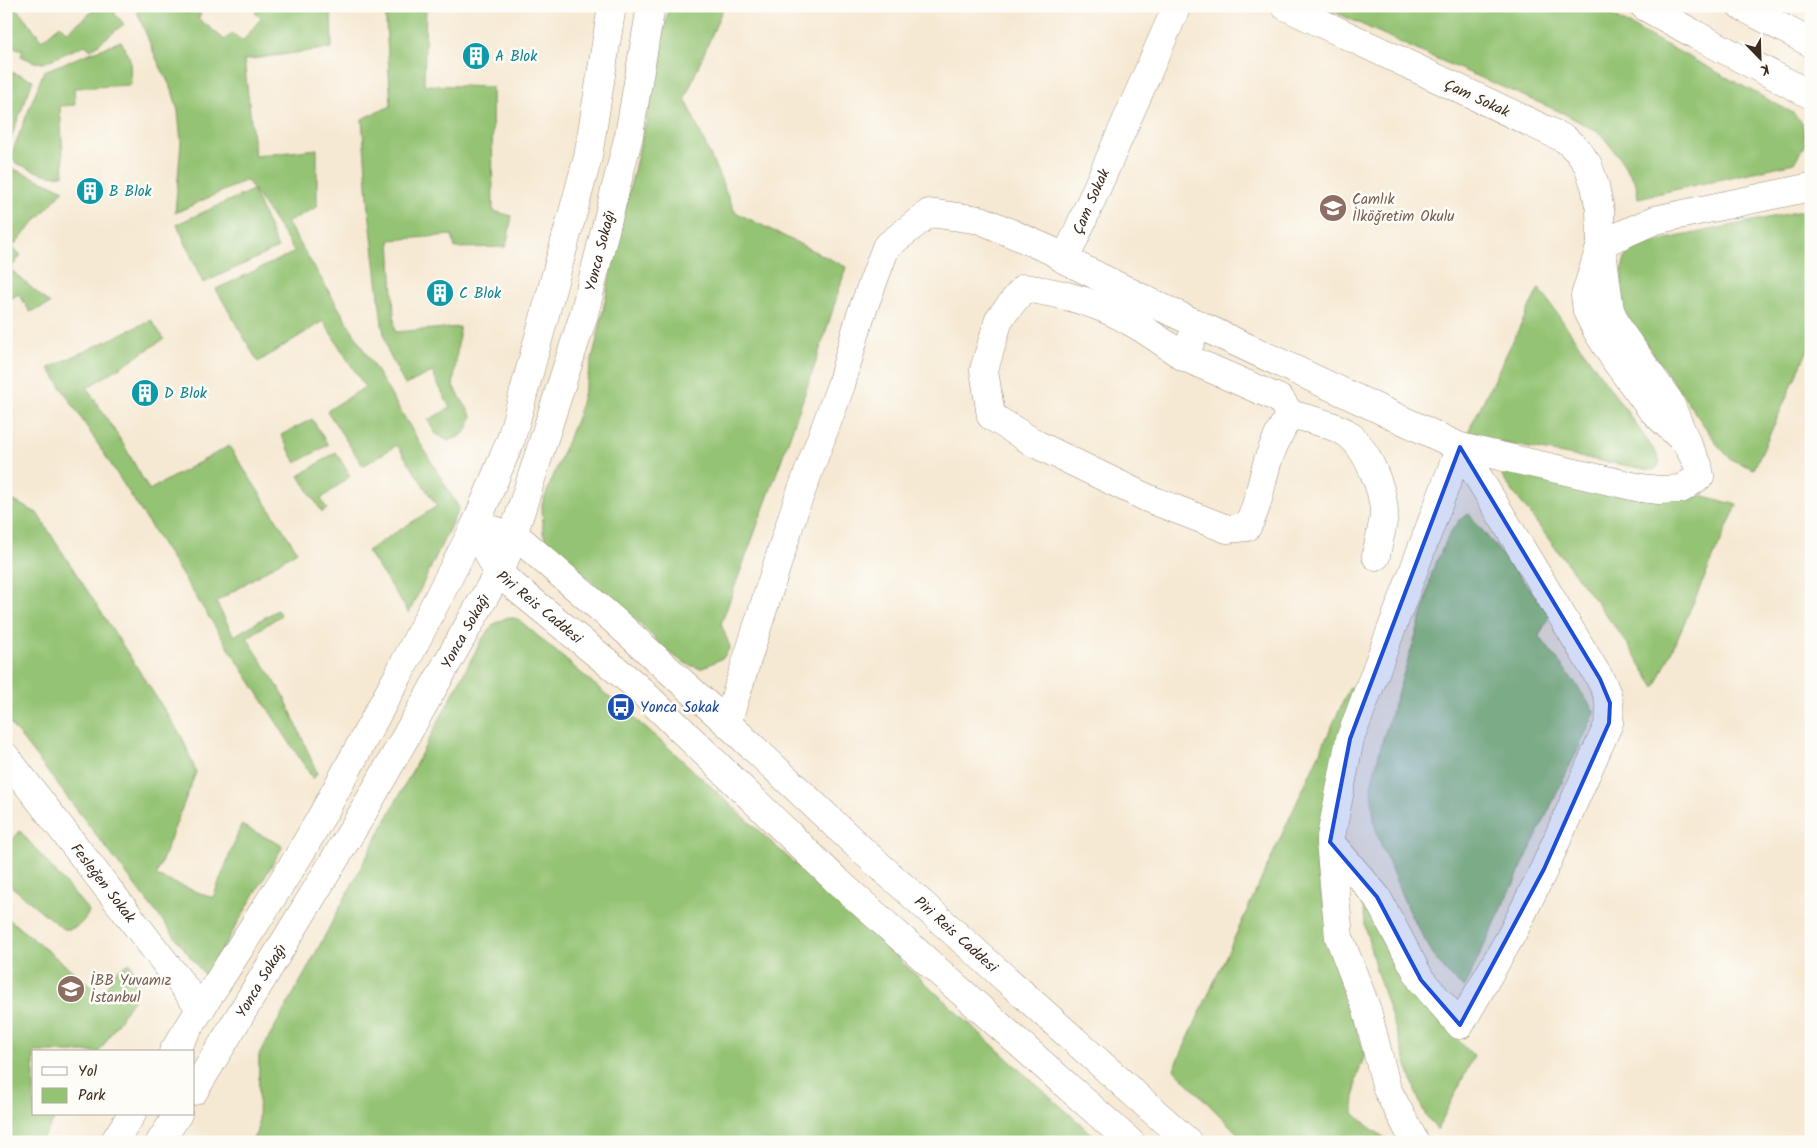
<svg xmlns="http://www.w3.org/2000/svg" width="1817" height="1148" font-family="Kalam,sans-serif">
	<style>
		.green { fill: #94c373; stroke: #687648 }
		.lines { fill: none; stroke-linecap: round; stroke-linejoin: round }
		.minor-casing { stroke: #988a78; stroke-width: 29 }
		.tertiary-casing { stroke: #988a78; stroke-width: 29 }
		.minor { stroke: #fff; stroke-width: 28 }
		.tertiary { stroke: #fff; stroke-width: 28 }
		.marked { fill: #1d4ed8; fill-opacity: 0.2; stroke: #1d4ed8; stroke-width: 4; stroke-linejoin: round }
		.labels { text-anchor: middle; stroke-width: 5; stroke-linejoin: round; paint-order: stroke }
		.culture-label { font-size: 15px; fill: #0d838f; stroke: #fdfcf7; text-anchor: start }
		.street-label { font-size: 15px; fill: #3b2a1e; stroke: #fdfcf7 }
		.education-label { font-size: 15px; fill: #785e54; stroke: #fdfcf7; text-anchor: start }
		.transit-label { font-size: 15px; fill: #164399; stroke: #fdfcf7; text-anchor: start }
	</style>
	<rect width="100%" height="100%" fill="#fdfcf7"/>
	<filter id="ink" filterUnits="userSpaceOnUse"><feTurbulence type="fractalNoise" baseFrequency=".02" numOctaves="2"/><feDisplacementMap in="SourceGraphic" scale="10" xChannelSelector="R" yChannelSelector="G"/><feConvolveMatrix kernelMatrix="1 2 1 2 8 2 1 2 1" color-interpolation-filters="sRGB"/></filter>
	<filter id="wash" filterUnits="userSpaceOnUse"><feTurbulence type="fractalNoise" baseFrequency=".0096" numOctaves="4" result="noise"/><feDisplacementMap in="SourceGraphic" scale="20" xChannelSelector="R" yChannelSelector="G"/><feGaussianBlur stdDeviation="1.12" result="paint"/><feColorMatrix in="noise" values="0 0 0 0 0 0 0 0 0 0 0 0 0 0 0 0 0 1.4 0 .05"/><feComposite in="paint" operator="in"/></filter>
	<g filter="url(#wash)">
		<rect width="100%" height="100%" fill="#f6e9d3"/>
		<g class="green">
			<polygon points="6,6 15,6 42,40 60,25 67,32 99,6 123,6 114,13 124,24 91,50 85,45 43,63 34,62 21,56 23,50 6,45"/>
			<polygon points="135,6 177,6 187,14 192,7 201,14 198,18 225,40 232,33 243,41 261,18 255,13 261,6 331,6 332,48 244,60 255,156 317,149 317,207 287,222 459,508 409,613 367,551 437,506 397,445 363,466 327,411 365,387 323,321 258,362 216,289 295,252 247,180 175,213 181,142 178,111 172,90 155,56"/>
			<path d="M 385,6 L 426,6 L 424,85 L 492,87 L 493,211 L 512,216 L 506,247 L 455,248 L 452,235 L 390,240 L 395,332 L 460,327 L 453,386 L 472,416 C 467,433 465,435 448,441 L 435,433 L 428,420 L 450,408 L 432,372 L 405,385 L 388,352 L 382,324 L 369,210 L 362,119 L 391,106 Z"/>
			<path d="M 669,6 L 724,6 L 685,98 L 735,212 L 846,267 C 810,388 764,506 721,624 L 730,647 L 724,657 L 703,668 L 698,668 L 685,663 L 668,652 L 636,620 L 556,551 L 548,543 L 543,533 L 542,504 L 578,415 L 599,331 L 613,259 L 646,120 Z"/>
			<polygon points="1322,6 1594,6 1793,113 1802,122 1805,144 1794,163 1638,198 1636,183 1619,157 1601,134 1563,113 1421,52"/>
			<path d="M 121,41 L 130,59 L 131,85 L 74,88 L 75,105 L 60,106 L 64,174 C 50,180 27,167 14,162 L 11,159 L 11,155 L 44,71 Z"/>
			<polygon points="6,70 33,80 6,151"/>
			<polygon points="11,168 64,190 12,247 21,255 10,269 50,304 30,312 19,294 6,301 6,171"/>
			<polygon points="253,190 278,248 203,283 177,224"/>
			<path d="M 1811,209 L 1811,343 L 1754,469 L 1732,460 L 1720,448 L 1623,311 C 1621,297 1619,261 1629,252 C 1634,248 1642,246 1647,243 Z"/>
			<path d="M 1539,288 L 1656,453 L 1660,462 C 1658,467 1656,469 1651,470 L 1486,440 L 1467,434 Z"/>
			<polygon points="151,320 164,339 87,388 125,447 149,490 229,446 297,551 216,602 234,636 277,610 281,615 247,638 284,696 317,773 313,779 49,368"/>
			<polygon points="312,419 328,445 296,463 281,435"/>
			<polygon points="336,452 350,476 321,499 327,509 322,512 299,476"/>
			<polygon points="1504,470 1632,495 1691,499 1701,495 1737,505 1655,688 1627,643 1502,477"/>
			<polygon points="6,497 37,513 182,737 196,772 156,876 213,898 241,825 283,846 206,977 6,718"/>
			<polygon points="1469,514 1550,614 1539,636 1576,684 1595,713 1464,988 1452,978 1437,961 1408,910 1378,837 1374,821 1371,786 1382,742 1425,606 1432,571 1450,533 1459,520"/>
			<polygon points="508,617 518,619 670,749 1022,1072 1101,1142 251,1142 258,1130 259,1055 304,975 482,639 494,624"/>
			<polygon points="1366,679 1323,816 1316,870 1330,932 1351,1013 1365,1054 1356,1080 1354,1113 1369,1127 1391,1142 1246,1142 1174,1069 1349,689"/>
			<path d="M 20,831 L 89,911 C 85,922 75,931 63,929 L 6,882 L 6,847 Z"/>
			<polygon points="1354,882 1371,912 1380,938 1395,965 1427,1009 1474,1056 1437,1130 1425,1114 1417,1096 1375,966 1365,926 1364,911"/>
			<polygon points="6,917 102,995 116,971 130,963 137,981 135,996 99,1052 34,1052 34,1114 58,1114 40,1142 8,1142 6,1140"/>
		</g>
	</g>
	<g filter="url(#ink)">
		<g class="lines">
			<defs>
				<g id="minor">
					<polyline points="1644,6 1696,35 1811,95"/>
					<polyline points="1741,6 1811,43"/>
					<path id="s1" d="M 1065,260 L 1177,6"/>
					<path d="M 1184,357 L 1280,399 L 1290,414 C 1281,429 1274,444 1268,460 C 1261,482 1259,506 1247,527 L 1227,529 L 1147,498 L 1036,444 L 991,416 L 984,370 L 999,319 L 1024,288 C 1062,293 1100,303 1133,323 C 1151,333 1168,346 1184,357 L 1198,324"/>
					<path d="M 1290,414 C 1308,419 1329,423 1345,432 C 1366,445 1384,490 1384,514 C 1383,528 1378,543 1376,556"/>
					<polyline points="1679,436 1651,409 1617,363 1597,331 1587,311 1585,296 1601,244 1655,220 1811,187"/>
					<polyline points="727,723 795,508 841,385 860,317 886,247 929,213 981,220 1052,251 1065,260 1150,302 1460,447 1641,488 1659,490 1681,489 1700,476 1698,465 1687,444 1669,401 1619,330 1610,310 1601,244 1600,210 1595,186 1588,165 1578,151 1565,139 1285,6"/>
					<path id="s2" d="M 6,757 L 201,1009"/>
					<path d="M 1330,842 L 1377,897 L 1421,980 L 1460,1025 L 1512,934 L 1544,869 L 1609,723 C 1611,704 1609,696 1600,679 L 1460,447"/>
					<polyline points="173,1052 298,857 324,812 399,674 475,526 511,439 588,157 612,6"/>
					<path id="s3" d="M 194,1091 L 358,821 L 498,573 L 507,554 L 584,314 L 629,135 L 651,6"/>
					<polyline points="114,1142 132,1114"/>
					<polyline points="160,1142 178,1114"/>
					<polyline points="1415,1142 1387,1089 1367,1010 1339,937 1330,842 1350,739 1460,447"/>
				</g>
				<g id="tertiary">
					<path id="s4" d="M 475,526 L 515,535 L 615,621 L 727,723 L 862,850 L 1188,1142"/>
					<path id="s5" d="M 475,526 L 498,573 L 635,685 L 835,879 L 1130,1142"/>
				</g>
			</defs>
			<use href="#minor" class="minor-casing"/>
			<use href="#tertiary" class="tertiary-casing"/>
			<use href="#minor" class="minor"/>
			<use href="#tertiary" class="tertiary"/>
		</g>
	</g>
	<path class="marked" d="M 1460,447 L 1600,679 L 1610,703 L 1609,723 L 1544,869 L 1460,1025 L 1421,980 L 1377,897 L 1330,842 L 1350,739 Z"/>
	<defs>
		<symbol id="building-disc" viewBox="-11 -11 22 22"><circle r="9.5" fill="#0f9aa8" stroke="#fdfcf7"/><path d="M-4-6H4V6H1V3H-1V6H-4ZM-2.5-4.3h1.7v1.8h-1.7ZM.8-4.3h1.7v1.8H.8ZM-2.5-1h1.7V.8h-1.7ZM.8-1h1.7V.8H.8Z" fill="#fff"/></symbol>
		<symbol id="school-disc" viewBox="-11 -11 22 22"><circle r="9.5" fill="#8d6e63" stroke="#fdfcf7"/><path d="M0-5L7-2L0 1L-7-2ZM-4 1L0 2.5L4 1V4Q0 6-4 4Z" fill="#fff"/></symbol>
		<symbol id="bus-disc" viewBox="-11 -11 22 22"><circle r="9.5" fill="#1a4fb4" stroke="#fdfcf7"/><path d="M-5-6H5V4H4V6H2V4H-2V6H-4V4H-5ZM-3.5-4V0h7V-4ZM-3.5 1.2v1.5H-2V1.2ZM2 1.2v1.5H3.5V1.2Z" fill="#fff"/></symbol>
	</defs>
	<g fill-rule="evenodd">
		<use href="#building-disc" x="460" y="40" width="32" height="32"/>
		<use href="#building-disc" x="74" y="175" width="32" height="32"/>
		<use href="#school-disc" x="1317" y="192" width="32" height="32"/>
		<use href="#building-disc" x="424" y="277" width="32" height="32"/>
		<use href="#building-disc" x="129" y="377" width="32" height="32"/>
		<use href="#bus-disc" x="605" y="691" width="32" height="32"/>
		<use href="#school-disc" x="55" y="973" width="32" height="32"/>
	</g>
	<g class="labels">
		<g class="culture-label">
			<text x="495" y="61">A Blok</text>
			<text x="109" y="196">B Blok</text>
			<text x="459" y="298">C Blok</text>
			<text x="164" y="398">D Blok</text>
		</g>
		<g class="street-label">
			<text transform="translate(1477 98) rotate(25)" y="5">Çam Sokak</text>
			<text dy="5" stroke="none"><textPath href="#s1" startOffset="64">Çam Sokak</textPath></text>
			<text dy="5" stroke="none"><textPath href="#s3" startOffset="939">Yonca Sokağı</textPath></text>
			<text dy="5" stroke="none"><textPath href="#s5" startOffset="106">Piri Reis Caddesi</textPath></text>
			<text dy="5" stroke="none"><textPath href="#s3" startOffset="534">Yonca Sokağı</textPath></text>
			<text dy="5" stroke="none"><textPath href="#s2" startOffset="159">Fesleğen Sokak</textPath></text>
			<text dy="5" stroke="none"><textPath href="#s4" startOffset="636">Piri Reis Caddesi</textPath></text>
			<text dy="5" stroke="none"><textPath href="#s3" startOffset="129">Yonca Sokağı</textPath></text>
		</g>
		<g class="education-label">
			<text x="1352" y="204">Çamlık<tspan x="1352" dy="17">İlköğretim Okulu</tspan></text>
			<text x="90" y="985">İBB Yuvamız<tspan x="90" dy="17">İstanbul</tspan></text>
		</g>
		<g class="transit-label">
			<text x="640" y="712">Yonca Sokak</text>
		</g>
	</g>
	<rect width="1817" height="1148" fill="none" stroke="#fdfcf7" stroke-width="25"/>
	<rect x="32" y="1050" width="162" height="65" fill="#fdfcf7" stroke="#afa8a0"/>
	<rect x="42" y="1067" width="25" height="8" fill="#ffffff" stroke="#afa8a0"/>
	<text x="78" y="1076" font-size="15" fill="#3b2a1e">Yol</text>
	<rect x="42" y="1088" width="25" height="15" fill="#94c373" stroke="#afa8a0"/>
	<text x="78" y="1100" font-size="15" fill="#3b2a1e">Park</text>
	<g transform="translate(1760 58) rotate(157)" stroke="#fdfcf7" stroke-width="4" paint-order="stroke">
	<path d="M0-4L9 19L0 12L-9 19Z" fill="#3b2a1e"/>
	<text y="-8" font-size="14" font-weight="bold" text-anchor="middle" fill="#3b2a1e">K</text>
	</g>
</svg>
